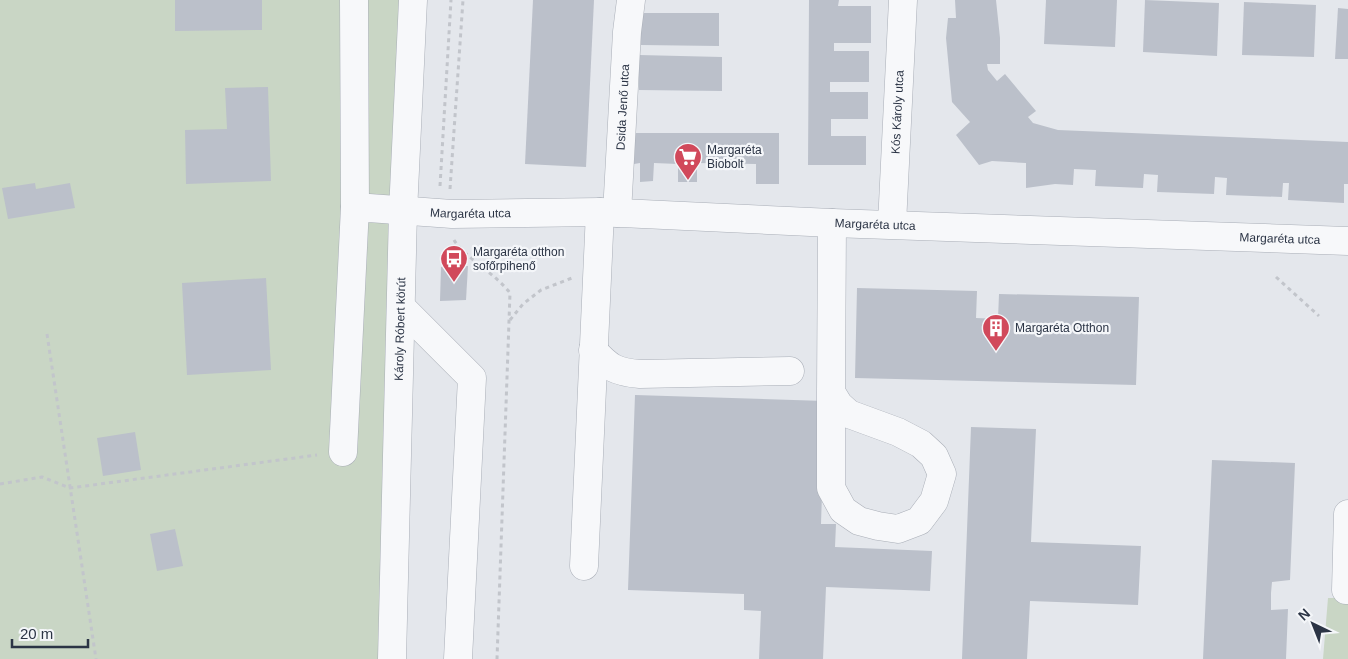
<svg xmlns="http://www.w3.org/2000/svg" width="1348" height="659" font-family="Arial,sans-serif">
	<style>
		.green { fill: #c9d6c5 }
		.building { fill: #bbc0ca }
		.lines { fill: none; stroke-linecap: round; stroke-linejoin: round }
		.minor-casing { stroke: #a9aeb7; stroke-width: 29 }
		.path { stroke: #c2c5cb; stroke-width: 3; stroke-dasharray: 4 4; stroke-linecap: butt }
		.minor { stroke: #f7f8fa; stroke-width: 28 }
		.labels { text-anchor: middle; stroke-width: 4.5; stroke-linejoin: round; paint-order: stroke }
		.street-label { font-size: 12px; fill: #2b3445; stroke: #f4f6f9 }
		.poi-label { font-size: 12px; fill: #2b3445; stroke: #f4f6f9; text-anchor: start }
	</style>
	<rect width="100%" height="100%" fill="#e4e7ec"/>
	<g class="green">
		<polygon points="0,0 413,0 392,659 0,659"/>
		<polygon points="1328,598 1348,598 1348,659 1323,659"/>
	</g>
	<g class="building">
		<polygon points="175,0 262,0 262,30 175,31"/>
		<polygon points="533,0 594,0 586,167 525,164"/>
		<polygon points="809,0 839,0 838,6 871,6 871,43 834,43 834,51 869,51 869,82 830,82 830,92 868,92 868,119 831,119 831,136 866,136 866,165 808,165"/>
		<polygon points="955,0 996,0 1000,38 1000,64 987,64 988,70 997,81 1005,74 1036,111 1028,117 1033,123 1058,130 1348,142 1348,184 1344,184 1344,203 1288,200 1289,183 1283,183 1282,197 1226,195 1227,178 1215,177 1214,194 1157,192 1158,175 1144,174 1143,188 1095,186 1096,170 1074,169 1073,185 1055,184 1026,188 1026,163 992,161 979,165 956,135 970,122 952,102 946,38 948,18 956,18"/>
		<polygon points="1046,0 1117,0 1115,47 1044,44"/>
		<polygon points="1145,0 1219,3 1217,56 1143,52"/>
		<polygon points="1244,2 1316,5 1314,57 1242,55"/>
		<polygon points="1338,8 1348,9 1348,59 1335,59"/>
		<polygon points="641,13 719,13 719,46 641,45"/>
		<polygon points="639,55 722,57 722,91 639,90"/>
		<polygon points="268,87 271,181 186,184 185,130 227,129 225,88"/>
		<polygon points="635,133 779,133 779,184 756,184 756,164 697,163 697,182 678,182 678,164 654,163 653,181 640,182 640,163 634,164"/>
		<polygon points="35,183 36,189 70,183 75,208 8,219 2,188"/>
		<polygon points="468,266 466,300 440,301 441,267"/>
		<polygon points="266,278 271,370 187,375 182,283"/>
		<polygon points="857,288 977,291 976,318 998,319 999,294 1139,297 1136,385 855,378"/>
		<polygon points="635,395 825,401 821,524 836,524 835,547 932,551 930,591 826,587 823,659 759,659 761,611 744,610 744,594 628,590"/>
		<polygon points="971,427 1036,429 1031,542 1141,546 1138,605 1030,601 1027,659 962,659"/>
		<polygon points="135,432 141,470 103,476 97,438"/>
		<polygon points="1212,460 1295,463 1290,580 1272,582 1271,593 1271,610 1288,609 1286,659 1203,659"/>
		<polygon points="175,529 183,566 157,571 150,534"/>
	</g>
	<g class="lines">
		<defs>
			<g id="minor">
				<polyline points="354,0 355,207"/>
				<path id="s1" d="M 617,213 L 627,32 L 631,0"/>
				<path id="s2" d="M 892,224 L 903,0"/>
				<polyline points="401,307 472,378 458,659"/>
				<path d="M 593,350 C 609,368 616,372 640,374 L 790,371"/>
				<polyline points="831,392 839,405 849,414 898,432 921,444 934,456 942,474 934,501 919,521 898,529 878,526 859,521 843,510 831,488 831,392 832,223"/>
				<path id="s3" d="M 343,452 L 355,207 L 452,214 L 600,212 L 832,223 L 1348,241"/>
				<polyline points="584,566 600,212"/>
				<polyline points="1346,590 1348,514"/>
				<path id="s4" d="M 392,659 L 403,212 L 413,0"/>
			</g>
		</defs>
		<use href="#minor" class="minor-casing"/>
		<g class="path">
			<polyline points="440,186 451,0"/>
			<polyline points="450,189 463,0"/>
			<path d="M 454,240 C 464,257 496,274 510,293 L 497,659"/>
			<polyline points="1276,277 1319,316"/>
			<polyline points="510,320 523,304 541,290 572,278"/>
			<polyline points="47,334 96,659"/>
			<polyline points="0,484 42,477 70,488 317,455"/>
		</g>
		<use href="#minor" class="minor"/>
	</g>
	<defs>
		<symbol id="supermarket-pin" viewBox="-11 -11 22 30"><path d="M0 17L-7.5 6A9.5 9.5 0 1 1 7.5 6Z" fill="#d1495b" stroke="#f4f6f9"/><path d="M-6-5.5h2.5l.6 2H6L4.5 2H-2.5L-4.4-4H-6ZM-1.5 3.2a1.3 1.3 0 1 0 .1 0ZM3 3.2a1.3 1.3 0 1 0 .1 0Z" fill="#fff"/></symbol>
		<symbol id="bus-pin" viewBox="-11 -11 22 30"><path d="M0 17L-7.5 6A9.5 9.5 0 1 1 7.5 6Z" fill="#d1495b" stroke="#f4f6f9"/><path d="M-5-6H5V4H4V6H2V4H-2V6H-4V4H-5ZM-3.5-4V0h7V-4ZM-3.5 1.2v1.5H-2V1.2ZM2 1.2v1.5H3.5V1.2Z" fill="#fff"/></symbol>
		<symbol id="building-pin" viewBox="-11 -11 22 30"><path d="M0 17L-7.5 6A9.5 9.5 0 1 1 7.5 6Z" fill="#d1495b" stroke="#f4f6f9"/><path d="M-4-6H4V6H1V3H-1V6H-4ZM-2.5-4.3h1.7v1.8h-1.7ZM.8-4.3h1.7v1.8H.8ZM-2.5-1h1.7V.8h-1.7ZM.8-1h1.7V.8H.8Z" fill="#fff"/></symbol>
	</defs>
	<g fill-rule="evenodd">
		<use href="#supermarket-pin" x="672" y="141" width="32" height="43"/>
		<use href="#bus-pin" x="438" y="243" width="32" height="43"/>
		<use href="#building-pin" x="980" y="312" width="32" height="43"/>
	</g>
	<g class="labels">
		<g class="street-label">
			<text dy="4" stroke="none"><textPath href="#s1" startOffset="106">Dsida Jenő utca</textPath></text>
			<text dy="4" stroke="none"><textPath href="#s2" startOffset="112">Kós Károly utca</textPath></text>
			<text dy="4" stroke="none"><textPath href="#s3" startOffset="361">Margaréta utca</textPath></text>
			<text dy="4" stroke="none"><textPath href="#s3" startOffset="766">Margaréta utca</textPath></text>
			<text dy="4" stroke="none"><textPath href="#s3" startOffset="1171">Margaréta utca</textPath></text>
			<text dy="4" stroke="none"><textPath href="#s4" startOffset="330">Károly Róbert körút</textPath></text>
		</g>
		<g class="poi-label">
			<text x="707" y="154">Margaréta<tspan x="707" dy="14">Biobolt</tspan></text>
			<text x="473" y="256">Margaréta otthon<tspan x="473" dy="14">sofőrpihenő</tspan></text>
			<text x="1015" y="332">Margaréta Otthon</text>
		</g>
	</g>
	<g transform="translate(1313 624) rotate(317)" stroke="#f4f6f9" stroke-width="4" paint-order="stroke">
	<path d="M0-4L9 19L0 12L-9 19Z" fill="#2b3445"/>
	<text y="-8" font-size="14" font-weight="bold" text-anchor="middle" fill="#2b3445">N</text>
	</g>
	<path d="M12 639v8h76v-8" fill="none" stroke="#2b3445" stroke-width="2.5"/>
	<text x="20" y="639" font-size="15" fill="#2b3445" stroke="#f4f6f9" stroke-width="4" paint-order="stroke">20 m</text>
</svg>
